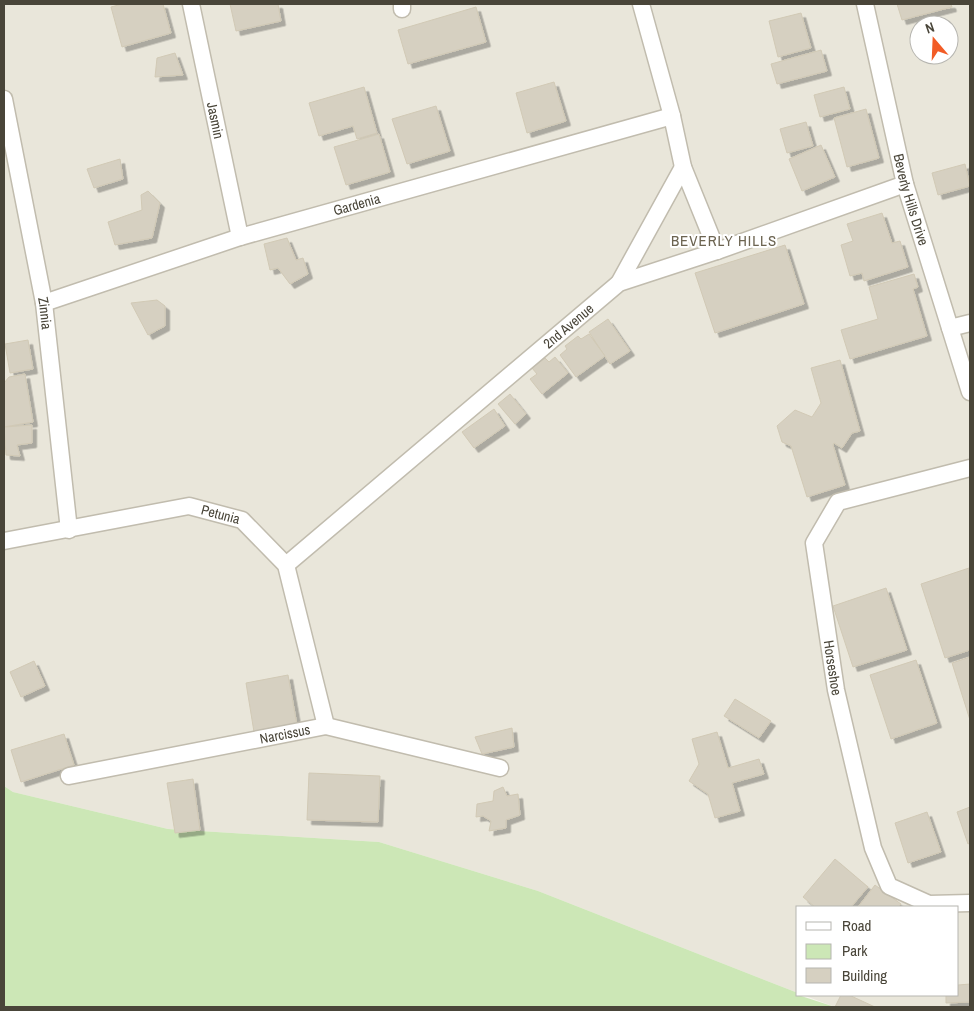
<svg xmlns="http://www.w3.org/2000/svg" width="974" height="1011" font-family="'Archivo Narrow',sans-serif">
	<style>
		.residential { fill: #e9e6da; fill-rule: evenodd }
		.green { fill: #cce7b6 }
		.building { fill: #d6d0c1; stroke: #d1c9b5; filter: url(#shadow) }
		.lines { fill: none; stroke-linecap: round; stroke-linejoin: round }
		.street-casing { stroke: #c1bcae; stroke-width: 19 }
		.street { stroke: #fff; stroke-width: 16 }
		.labels { text-anchor: middle; stroke-width: 4; stroke-linejoin: round; paint-order: stroke }
		.street-label { font-size: 14px; fill: #494539; stroke: #fff }
		.neighbourhood-label { font-size: 15px; letter-spacing: 1px; fill: #6c6451; stroke: #fff }
	</style>
	<defs>
		<filter id="shadow"><feDropShadow dx="4.5" dy="4.5" stdDeviation="0" flood-color="#0004"/></filter>
	</defs>
	<rect width="100%" height="100%" fill="#f5f3ec"/>
	<path class="residential" d="M 4,4 L 970,4 L 970,1007 L 835,1007 L 803,995 L 958,995 L 958,907 L 798,907 L 798,993 L 538,891 L 379,842 L 168,829 L 13,792 L 4,786 ZM 919,25 L 949,25 L 949,55 L 919,55 Z"/>
	<polygon class="green" points="4,786 13,792 168,829 379,842 538,891 798,993 798,995 835,1007 4,1007"/>
	<g class="building">
		<polygon points="122,4 163,4 171,33 122,47 111,7"/>
		<polygon points="230,4 278,4 281,21 236,31"/>
		<polygon points="897,4 951,4 952,7 902,20"/>
		<polygon points="476,7 486,42 408,64 398,30"/>
		<polygon points="801,13 811,48 778,57 769,21"/>
		<polygon points="821,50 827,71 777,84 771,64"/>
		<polygon points="175,53 183,75 155,77 157,58"/>
		<polygon points="554,82 566,121 527,133 516,93"/>
		<polygon points="364,87 377,133 357,139 353,126 319,136 309,103"/>
		<polygon points="844,87 850,109 820,117 814,95"/>
		<polygon points="436,106 450,151 407,164 392,119"/>
		<polygon points="866,109 879,158 847,167 834,118"/>
		<polygon points="806,122 813,146 787,153 780,129"/>
		<polygon points="379,134 390,172 346,185 334,147"/>
		<polygon points="821,145 835,177 802,191 789,159"/>
		<polygon points="120,159 123,179 94,188 87,169"/>
		<polygon points="965,164 970,186 938,195 932,173"/>
		<polygon points="148,191 160,203 152,238 115,245 108,222 142,210 141,195"/>
		<polygon points="882,213 892,243 900,241 908,267 864,281 862,273 850,276 841,245 853,241 847,224"/>
		<polygon points="287,238 296,260 303,258 308,274 290,284 278,268 270,270 264,244"/>
		<polygon points="785,245 804,304 715,333 695,273"/>
		<polygon points="914,274 918,287 913,289 927,336 850,359 841,330 878,319 869,287"/>
		<polygon points="157,300 165,306 165,326 148,335 131,303"/>
		<polygon points="608,319 630,351 610,364 589,332"/>
		<polygon points="589,334 605,356 576,377 560,355 567,349 565,346 578,336 581,339"/>
		<polygon points="28,340 33,369 10,373 5,344"/>
		<polygon points="555,357 568,373 542,394 530,379 537,374 532,368 545,358 549,362"/>
		<polygon points="840,360 860,431 852,433 842,448 834,443 833,445 845,485 807,497 791,446 782,442 777,426 795,410 812,417 821,403 811,368"/>
		<polygon points="25,374 33,422 4,427 4,383 9,377"/>
		<polygon points="510,394 526,414 515,424 498,404"/>
		<polygon points="494,409 505,426 474,448 462,432"/>
		<polygon points="32,425 32,443 17,445 20,456 6,455 4,427"/>
		<polygon points="969,568 970,650 945,658 921,584"/>
		<polygon points="886,588 907,650 853,667 833,606"/>
		<polygon points="970,657 970,720 952,663"/>
		<polygon points="916,660 937,723 891,739 870,675"/>
		<polygon points="34,661 45,686 21,697 10,672"/>
		<polygon points="288,675 297,725 254,732 246,683"/>
		<polygon points="735,699 771,721 759,738 724,716"/>
		<polygon points="512,728 514,747 482,754 475,737"/>
		<polygon points="717,732 728,768 759,759 764,774 732,783 740,811 715,818 708,794 689,781 699,764 692,739"/>
		<polygon points="64,734 74,765 21,782 11,750"/>
		<polygon points="309,773 380,776 378,822 307,820"/>
		<polygon points="193,779 200,830 175,833 167,783"/>
		<polygon points="503,787 507,796 518,794 520,815 506,820 506,828 489,831 491,821 483,816 476,817 477,804 493,801 494,791"/>
		<polygon points="970,807 970,843 968,844 957,812"/>
		<polygon points="927,812 941,852 908,863 895,823"/>
		<polygon points="835,859 868,887 851,907 815,907 803,897"/>
		<polygon points="875,885 901,904 898,907 858,907"/>
		<polygon points="970,984 970,1002 946,1003 946,995 958,995 958,985"/>
		<polygon points="841,995 849,995 875,1007 835,1007"/>
	</g>
	<g class="lines">
		<defs>
			<g id="street">
				<path id="s1" d="M 191,4 L 240,237"/>
				<polyline points="402,4 402,9"/>
				<polyline points="641,4 672,116 683,167 717,251"/>
				<path id="s2" d="M 865,4 L 905,184 L 970,392"/>
				<path id="s3" d="M 4,99 L 44,303 L 69,530"/>
				<polyline points="619,283 683,167"/>
				<path id="s4" d="M 44,303 L 240,237 L 672,116"/>
				<polyline points="950,328 970,323"/>
				<path id="s5" d="M 970,468 L 838,502 L 814,543 L 836,690 L 873,848 L 889,886 L 929,904 L 970,903"/>
				<path id="s6" d="M 4,541 L 189,506 L 242,520 L 286,565 L 326,726"/>
				<path id="s7" d="M 286,565 L 619,283 L 717,251 L 905,184"/>
				<path id="s8" d="M 69,776 L 326,726 L 500,768"/>
			</g>
		</defs>
		<use href="#street" class="street-casing"/>
		<use href="#street" class="street"/>
	</g>
	<g class="labels">
		<g class="street-label">
			<text dy="5" stroke="none"><textPath href="#s1" startOffset="119">Jasmin</textPath></text>
			<text dy="5" stroke="none"><textPath href="#s2" startOffset="201">Beverly Hills Drive</textPath></text>
			<text dy="5" stroke="none"><textPath href="#s4" startOffset="328">Gardenia</textPath></text>
			<text dy="5" stroke="none"><textPath href="#s3" startOffset="218">Zinnia</textPath></text>
			<text dy="5" stroke="none"><textPath href="#s7" startOffset="370">2nd Avenue</textPath></text>
			<text dy="5" stroke="none"><textPath href="#s6" startOffset="221">Petunia</textPath></text>
			<text dy="5" stroke="none"><textPath href="#s5" startOffset="310">Horseshoe</textPath></text>
			<text dy="5" stroke="none"><textPath href="#s8" startOffset="220">Narcissus</textPath></text>
		</g>
		<g class="neighbourhood-label">
			<text x="724" y="246">BEVERLY HILLS</text>
		</g>
	</g>
	<rect width="974" height="1011" fill="none" stroke="#494539" stroke-width="10"/>
	<rect x="796" y="906" width="162" height="90" fill="#ffffff" stroke="#b6b5b0"/>
	<rect x="806" y="922" width="25" height="8" fill="#ffffff" stroke="#b6b5b0"/>
	<text x="842" y="931" font-size="15" fill="#494539">Road</text>
	<rect x="806" y="944" width="25" height="15" fill="#cce7b6" stroke="#b6b5b0"/>
	<text x="842" y="956" font-size="15" fill="#494539">Park</text>
	<rect x="806" y="968" width="25" height="15" fill="#d6d0c1" stroke="#b6b5b0"/>
	<text x="842" y="981" font-size="15" fill="#494539">Building</text>
	<g transform="translate(934 40) rotate(341)"><circle r="24" fill="#ffffff" stroke="#b6b5b0"/>
	<path d="M0-4L9 19L0 12L-9 19Z" fill="#f25c26"/>
	<text y="-8" font-size="14" font-weight="bold" text-anchor="middle" fill="#494539">N</text>
	</g>
</svg>
